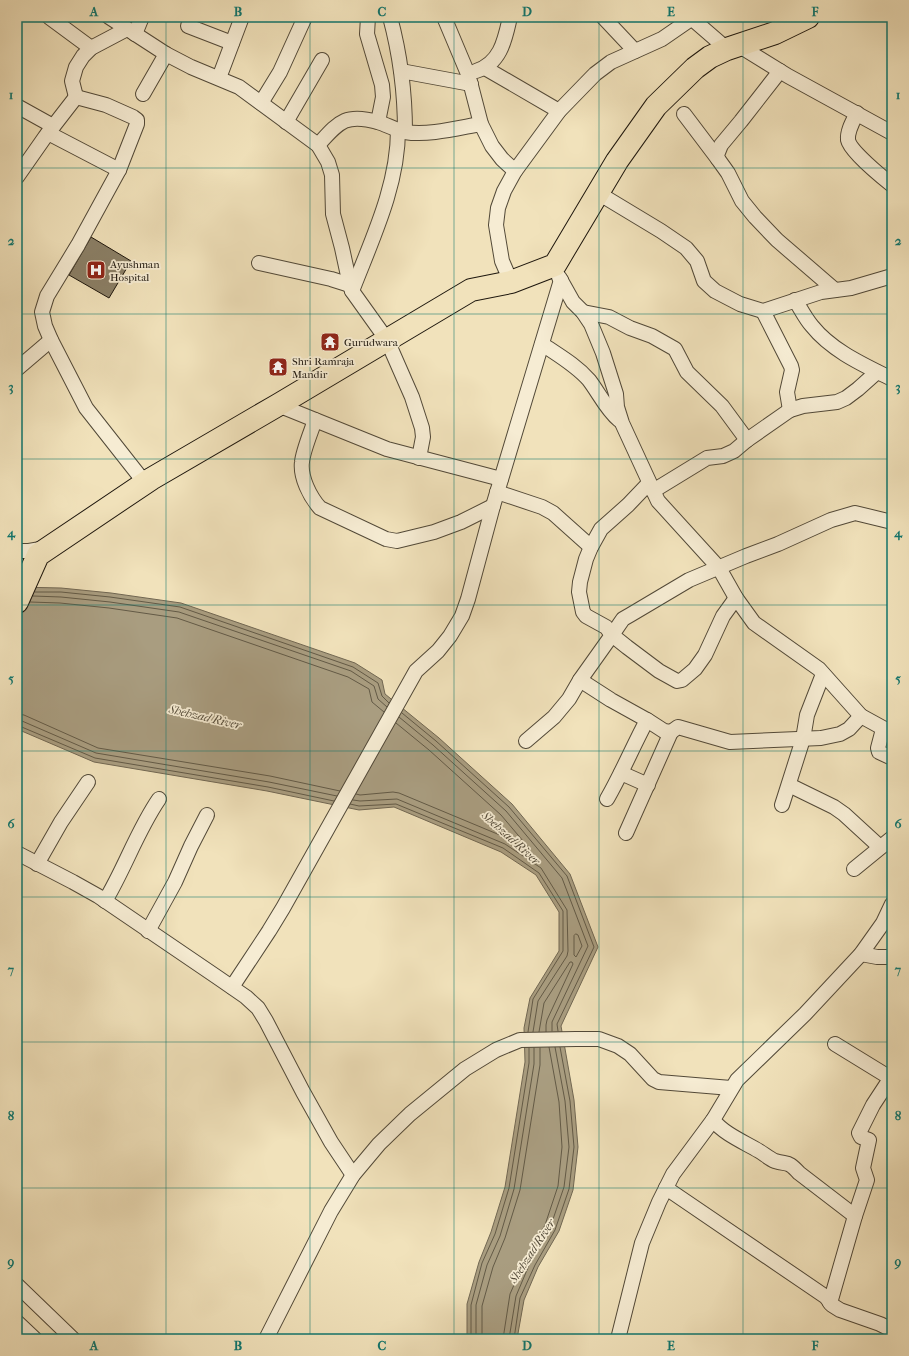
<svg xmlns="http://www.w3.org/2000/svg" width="909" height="1356" font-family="'IM FELL French Canon',serif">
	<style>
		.water { fill: #a99d80; stroke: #716752 }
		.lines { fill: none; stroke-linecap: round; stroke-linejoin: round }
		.shore { stroke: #635a46; stroke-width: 1 }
		.building { fill: #8b8067; stroke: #1d160d }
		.street-casing { stroke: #524938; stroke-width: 16 }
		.primary-casing { stroke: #1d160d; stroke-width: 24 }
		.street { stroke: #f6ecd3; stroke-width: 14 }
		.primary { stroke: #f1e2bb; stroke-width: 22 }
		.grid { fill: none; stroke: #0f766e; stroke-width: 1; stroke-opacity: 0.55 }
		.labels { text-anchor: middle; stroke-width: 3.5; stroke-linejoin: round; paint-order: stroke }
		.poi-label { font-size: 11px; fill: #1d160d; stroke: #f6ecd3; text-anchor: start }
		.water-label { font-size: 12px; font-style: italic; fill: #554c3b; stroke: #f6ecd3 }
		.neatline { fill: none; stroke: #0f766e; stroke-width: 1.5 }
		.grid-label { font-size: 13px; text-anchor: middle; font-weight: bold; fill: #0f766e }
	</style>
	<rect width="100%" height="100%" fill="#f1e2bb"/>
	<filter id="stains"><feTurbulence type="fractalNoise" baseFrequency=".005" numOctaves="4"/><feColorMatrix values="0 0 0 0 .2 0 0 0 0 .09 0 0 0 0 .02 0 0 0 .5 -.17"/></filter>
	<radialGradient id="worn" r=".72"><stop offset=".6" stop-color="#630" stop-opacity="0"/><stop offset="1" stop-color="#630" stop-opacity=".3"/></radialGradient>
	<polygon class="water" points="17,587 61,588 111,593 181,603 355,663 382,680 385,694 439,738 512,804 570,874 598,947 561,1026 574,1100 578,1147 573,1190 559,1231 538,1267 524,1300 517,1339 467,1339 467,1304 479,1262 491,1232 505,1187 525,1062 524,1028 530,998 559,951 559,912 536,875 501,852 394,807 359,810 267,791 94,762 17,729"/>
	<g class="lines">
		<g class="shore">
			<polyline points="35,592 61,592 110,597 180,607 353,667 378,683 382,696 389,703"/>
			<polyline points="33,596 61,597 110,602 179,612 351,671 374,686 378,699 387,707"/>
			<polyline points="30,602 60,603 109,608 177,618 348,677 369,689 372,702 384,712"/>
			<polyline points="402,713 436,741 509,807 567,876 594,947 557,1024 558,1031"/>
			<polyline points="17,714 24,715 98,748 270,776 340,791"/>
			<polyline points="399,717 433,745 506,811 562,878 588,946 552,1022 552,1031"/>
			<polyline points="17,720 22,721 96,753 269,782 337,796"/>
			<polyline points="17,725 95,758 268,787 334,801"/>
			<polyline points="356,794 360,795 393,792 399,793 507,838 527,851 529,850 529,848 501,815 429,750 396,723"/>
			<polyline points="353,800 360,801 397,799 505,844 541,868 567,910 568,951 567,956 538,1001 533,1032"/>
			<polyline points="350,804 359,806 396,804 503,848 539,873 563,911 563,951 533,999 528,1032"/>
			<polygon points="576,934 578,935 582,946 576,957 574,955 574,936"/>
			<polyline points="539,1032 544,1003 570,962 572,962 573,964 547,1020 546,1025 546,1032"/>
			<polyline points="471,1339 471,1305 482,1263 495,1234 509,1188 529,1063 529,1048"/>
			<polyline points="476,1339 476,1305 487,1265 500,1236 514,1189 534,1064 534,1048"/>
			<polyline points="482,1339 482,1306 493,1267 505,1238 520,1190 540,1065 540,1048"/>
			<polyline points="503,1339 510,1294 525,1260 545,1225 558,1186 562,1147 559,1102 549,1047"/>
			<polyline points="509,1339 516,1296 530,1263 550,1228 564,1187 569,1147 565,1101 555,1047"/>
			<polyline points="514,1339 520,1298 535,1265 555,1230 569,1189 574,1147 570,1101 560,1047"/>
		</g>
	</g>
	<polygon class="building" points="91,237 131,261 109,298 69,275"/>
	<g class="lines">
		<defs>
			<g id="street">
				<polyline points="49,17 91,48"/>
				<polyline points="109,17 166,54 191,67 239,87 318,145 328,162 332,175 333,214 342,248 350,285 352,291 387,340 412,397 422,428 423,437 419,458"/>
				<polyline points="368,17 367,34 382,85 383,97 378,122"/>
				<path d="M 390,17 C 400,54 405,94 405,132"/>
				<polyline points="444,17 468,74 481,124 492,146 502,159 515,171"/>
				<polyline points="603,17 635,51"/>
				<polyline points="690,17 727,49"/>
				<polyline points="188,26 232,43"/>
				<polyline points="135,34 142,17"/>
				<polyline points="738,45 788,76 892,133"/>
				<polyline points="485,68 559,111"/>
				<polyline points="401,71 471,84"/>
				<path d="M 476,71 C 501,63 505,39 510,17"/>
				<polyline points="780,71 741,121 721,145 717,155 718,159 728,173 742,201 755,217 777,240 835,290"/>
				<polyline points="219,78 242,17"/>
				<polyline points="143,94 166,54"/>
				<polyline points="76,97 106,105 133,117 137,120 137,124 119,170 78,245 47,296 42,312 45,326 51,340 86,408 145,483"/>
				<polyline points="76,97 72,81 76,67 83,56 91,48 127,29"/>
				<polyline points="261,103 280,72 305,17"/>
				<polyline points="17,106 53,126"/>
				<path d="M 857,113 C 853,121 847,131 848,140 C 850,151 882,177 892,185"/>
				<polyline points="684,114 718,159"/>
				<polyline points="286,122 322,60"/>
				<polyline points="48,133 119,170"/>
				<path d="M 318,145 C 339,122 345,113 378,122 C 387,125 396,130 405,132 C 428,136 458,128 481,124"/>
				<polyline points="17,177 45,137 76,97"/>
				<polyline points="598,193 661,231 686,248 697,261 704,281 715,291 740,304 763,311 821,292 851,288 892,276"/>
				<polyline points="259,263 331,279 350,285"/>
				<polyline points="559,277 573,302 583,312 591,324 603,353 616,394 617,407 622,423 658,501 719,568 736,598 754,623 819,669 861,716 892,733"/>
				<polyline points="511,282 502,261 496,225 498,208 504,191 515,171 559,111 595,74 611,62 662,39 691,19"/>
				<path d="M 352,291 C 372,239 398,186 398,130"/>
				<path d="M 795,300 C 801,309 805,318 812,326 C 832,351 864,365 892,379"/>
				<polyline points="763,311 791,366 792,370 787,392 790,410"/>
				<polyline points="583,312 609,317 630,328 652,336 675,349 687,372 722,406 747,440"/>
				<path d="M 542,344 C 558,355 576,365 589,380 C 599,393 606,409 619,420"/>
				<polyline points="17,369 51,340"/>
				<polyline points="278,405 387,449 501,479"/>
				<path d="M 315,420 C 311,432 303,451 302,462 C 300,477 310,497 320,508 L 386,539 L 397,541 L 434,532 L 461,522 L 493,506"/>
				<polyline points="649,483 628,505 601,529 591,547 586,559 580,582 579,592 583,612 586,616 606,627 612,635 627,647 659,671 677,681 682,680 695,669 705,655 723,616 736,598"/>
				<polyline points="653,491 707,458 723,456 734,451 747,440 790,410 803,406 837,402 846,398 858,389 877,372"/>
				<polyline points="497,492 542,507 553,513 591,547"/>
				<polyline points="17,551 29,551 46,548"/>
				<polyline points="580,680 611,700 647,720 664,731 671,732 678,727 730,742 821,738 840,734 849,729 861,716"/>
				<polyline points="883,729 878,748 879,752 892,758"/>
				<polyline points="526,741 554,717 569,699 580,680 612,635 623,619 630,615 689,580 746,556 778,544 831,520 855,513 892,522"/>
				<polyline points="621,773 648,785"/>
				<polyline points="789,785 834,807 844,814 880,847"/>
				<path d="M 607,799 C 622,773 633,746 647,720"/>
				<polyline points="782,805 803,739 807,715 823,674"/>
				<polyline points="626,833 671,732"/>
				<polyline points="17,853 73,882 98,896 217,977 246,997 258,1008 266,1021 303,1092 331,1142 353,1175"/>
				<polyline points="37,864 61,822 88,782"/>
				<polyline points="854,869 892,838"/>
				<path d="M 105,901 C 125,868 137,831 159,799"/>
				<polyline points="148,931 175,882 191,846 207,815"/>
				<polyline points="861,954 877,957 892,957"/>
				<polyline points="232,987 269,931 283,908 416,671 438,651 450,636 462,616 468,599 493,506 561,280"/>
				<polyline points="835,1044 892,1079"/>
				<path d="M 713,1120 C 724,1134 744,1142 759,1151 C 764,1154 770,1159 775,1161 C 789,1165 788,1161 799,1173 L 855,1216"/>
				<polyline points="666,1188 826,1297 832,1305 840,1310 880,1324 892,1330"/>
				<polyline points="17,1285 73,1339"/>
				<polyline points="830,1303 855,1216 867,1180 863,1168 869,1140 861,1137 859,1133 873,1105 892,1076"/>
				<polyline points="17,1322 35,1339"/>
				<polyline points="266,1339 331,1211 353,1175 379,1144 410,1114 465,1069 496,1050 520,1040 576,1039 599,1039 618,1046 630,1054 653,1079 659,1082 731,1088"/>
				<polyline points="618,1339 642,1243 659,1202 673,1174 713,1120 737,1080 805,1014 861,954 883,923 892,904"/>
			</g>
			<polyline id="primary" points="17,602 38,555 151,479 278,405 471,290 511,282 555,265 617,161 656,106 695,68 710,57 727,49 775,33 808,17"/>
		</defs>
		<use href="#street" class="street-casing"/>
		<use href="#primary" class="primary-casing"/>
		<use href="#street" class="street"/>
		<use href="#primary" class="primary"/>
	</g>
	<path class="grid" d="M 166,17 L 166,1339M 310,17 L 310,1339M 454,17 L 454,1339M 599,17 L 599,1339M 743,17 L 743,1339M 17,168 L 892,168M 17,314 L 892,314M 17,459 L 892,459M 17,605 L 892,605M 17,751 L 892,751M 17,897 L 892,897M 17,1042 L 892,1042M 17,1188 L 892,1188"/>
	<defs>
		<symbol id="hospital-square" viewBox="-11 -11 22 22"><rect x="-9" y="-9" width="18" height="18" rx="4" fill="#8f2418" stroke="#f6ecd3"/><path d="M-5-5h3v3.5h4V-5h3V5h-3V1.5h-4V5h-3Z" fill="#fff"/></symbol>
		<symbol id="temple-square" viewBox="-11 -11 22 22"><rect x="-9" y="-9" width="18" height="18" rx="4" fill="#8f2418" stroke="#f6ecd3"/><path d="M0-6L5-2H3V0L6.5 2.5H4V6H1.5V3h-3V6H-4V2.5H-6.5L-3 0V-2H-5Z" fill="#fff"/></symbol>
	</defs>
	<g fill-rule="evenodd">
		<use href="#hospital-square" x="85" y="259" width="22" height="22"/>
		<use href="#temple-square" x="319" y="331" width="22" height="22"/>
		<use href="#temple-square" x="267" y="356" width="22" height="22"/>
	</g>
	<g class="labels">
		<g class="poi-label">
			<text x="110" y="268">Ayushman<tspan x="110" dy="13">Hospital</tspan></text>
			<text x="344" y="346">Gurudwara</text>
			<text x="292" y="365">Shri Ramraja<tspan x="292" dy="13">Mandir</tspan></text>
		</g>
		<g class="water-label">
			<text transform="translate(205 717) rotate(13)" y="4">Shehzad River</text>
			<text transform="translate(511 838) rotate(42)" y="4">Shehzad River</text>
			<text transform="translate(532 1251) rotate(-57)" y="4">Shehzad River</text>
		</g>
	</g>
	<rect width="909" height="1356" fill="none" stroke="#f1e2bb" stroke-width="44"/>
	<rect x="22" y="22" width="865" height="1312" class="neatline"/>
	<g class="grid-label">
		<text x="94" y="16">A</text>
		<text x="238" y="16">B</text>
		<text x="382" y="16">C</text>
		<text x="527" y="16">D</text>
		<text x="671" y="16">E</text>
		<text x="815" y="16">F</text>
		<text x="11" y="99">1</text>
		<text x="898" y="99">1</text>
		<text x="11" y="245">2</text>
		<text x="898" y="245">2</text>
		<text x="11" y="391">3</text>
		<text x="898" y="391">3</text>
		<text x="11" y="537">4</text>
		<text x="898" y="537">4</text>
		<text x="11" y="683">5</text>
		<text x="898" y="683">5</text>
		<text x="11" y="828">6</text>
		<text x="898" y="828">6</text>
		<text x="11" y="974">7</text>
		<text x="898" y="974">7</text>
		<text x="11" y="1120">8</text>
		<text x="898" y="1120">8</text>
		<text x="11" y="1266">9</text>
		<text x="898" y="1266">9</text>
		<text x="94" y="1350">A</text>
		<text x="238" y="1350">B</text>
		<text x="382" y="1350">C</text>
		<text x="527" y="1350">D</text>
		<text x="671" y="1350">E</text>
		<text x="815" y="1350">F</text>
	</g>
	<rect width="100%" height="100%" filter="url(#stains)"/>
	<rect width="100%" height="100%" fill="url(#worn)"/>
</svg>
